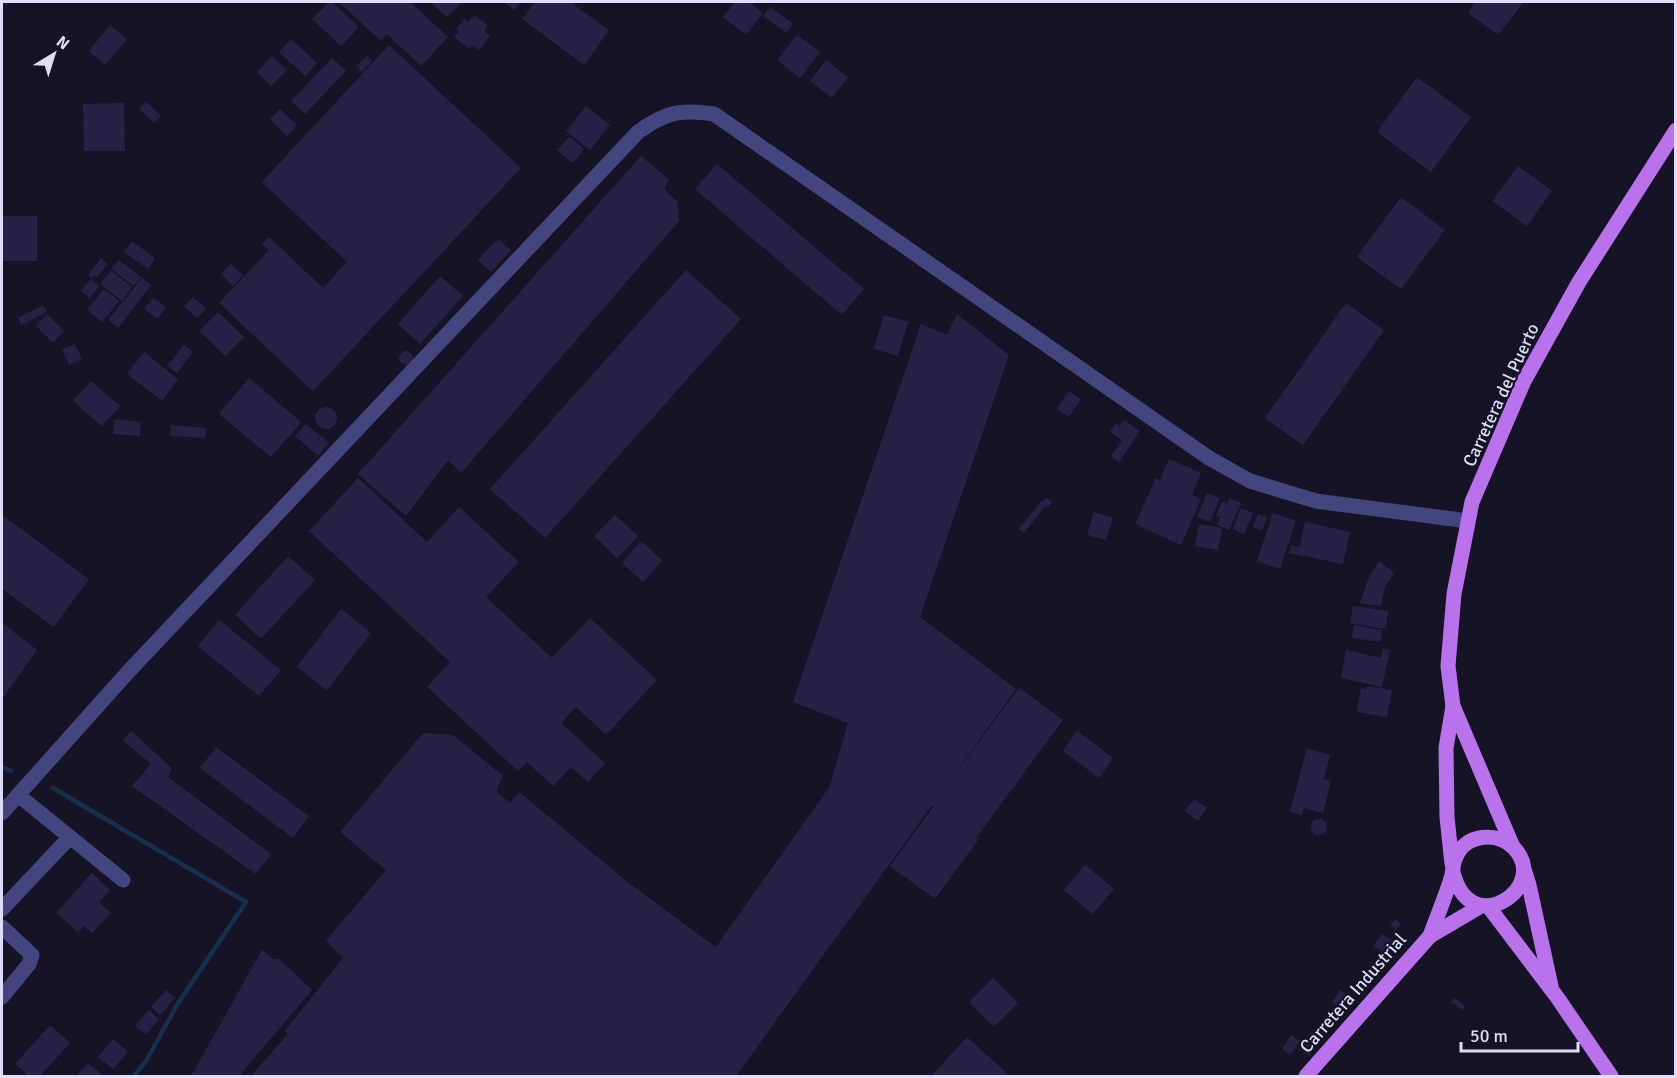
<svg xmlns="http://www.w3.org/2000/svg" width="1677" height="1078" font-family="Signika,sans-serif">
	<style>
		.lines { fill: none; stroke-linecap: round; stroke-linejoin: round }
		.stream { stroke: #182e4b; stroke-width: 4.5 }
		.building { fill: #272245 }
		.minor { stroke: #44457f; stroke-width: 15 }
		.major { stroke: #b972ec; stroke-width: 15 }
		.labels { text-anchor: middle; stroke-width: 4.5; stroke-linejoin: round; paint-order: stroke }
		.street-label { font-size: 18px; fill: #dfddfa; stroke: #161326 }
	</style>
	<rect width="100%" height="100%" fill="#161326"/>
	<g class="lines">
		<g class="stream">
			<polyline points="2,767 11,771"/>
			<polyline points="53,788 246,902 177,1005 146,1061 134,1076"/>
		</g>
	</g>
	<g class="building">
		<polygon points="329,2 332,2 359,27 341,46 312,19"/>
		<polygon points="339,2 410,2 448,37 421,66 387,34 381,41"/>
		<polygon points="430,2 462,2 447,17"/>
		<polygon points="504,2 521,2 514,10"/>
		<polygon points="535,2 570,2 609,30 584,65 522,19"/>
		<polygon points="735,2 749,2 763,13 746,35 723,17"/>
		<polygon points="1476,2 1524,2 1498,35 1468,13"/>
		<polygon points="770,7 793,24 786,33 763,16"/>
		<polygon points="474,15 488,26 484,31 490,36 479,50 473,45 470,49 454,37 459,32 456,30 464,19 468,22"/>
		<polygon points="110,25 127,39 105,65 89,51"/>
		<polygon points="797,35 820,52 800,78 777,60"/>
		<polygon points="291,39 317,63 305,76 279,52"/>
		<polygon points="389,45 521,168 313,391 219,303 269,250 262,244 269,237 323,288 347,262 262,182"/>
		<polygon points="272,56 287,70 271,86 257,72"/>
		<polygon points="367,56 372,61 362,72 356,66"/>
		<polygon points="332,58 346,71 305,114 291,101"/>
		<polygon points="826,60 848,77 832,98 810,81"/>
		<polygon points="1417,77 1471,117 1431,172 1377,132"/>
		<polygon points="146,102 161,116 154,123 139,109"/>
		<polygon points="124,103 125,151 84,151 83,104"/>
		<polygon points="586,106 610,125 590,150 566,131"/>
		<polygon points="280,109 297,125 287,136 270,119"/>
		<polygon points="569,137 584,149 573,163 557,150"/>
		<polygon points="641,156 669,180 664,189 677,201 679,221 461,473 448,460 406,516 358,474"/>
		<polygon points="717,164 864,289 842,315 695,189"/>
		<polygon points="1518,166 1552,191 1527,226 1492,201"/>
		<polygon points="1401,197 1445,230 1401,289 1357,257"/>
		<rect x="2" y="216" width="35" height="45"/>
		<polygon points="498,239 511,250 491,272 478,260"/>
		<polygon points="132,241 155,258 148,269 124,252"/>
		<polygon points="101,258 107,264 97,277 95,275 92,278 88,275"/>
		<polygon points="119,260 141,277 134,286 111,269"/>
		<polygon points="231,264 243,275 233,286 221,274"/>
		<polygon points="686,270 741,319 545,538 490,489"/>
		<polygon points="111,271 132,287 122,301 100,284"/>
		<polygon points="440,276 463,296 420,344 398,324"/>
		<polygon points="142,278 151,285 118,328 108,320"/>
		<polygon points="91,279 99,286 90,298 81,291"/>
		<polygon points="104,289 119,301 102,322 87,310"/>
		<polygon points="193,297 206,309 197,318 184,306"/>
		<polygon points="153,298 166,307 158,319 144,309"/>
		<polygon points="1346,303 1384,330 1303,445 1265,418"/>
		<polygon points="43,305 47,312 21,325 18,318"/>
		<polygon points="218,312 244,337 225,356 199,331"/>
		<polygon points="47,314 64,331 53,343 36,326"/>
		<polygon points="957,314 1009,355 920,617 1016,689 945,787 1019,688 1063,720 976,838 978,840 935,899 890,866 934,806 932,805 736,1076 251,1076 288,1034 285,1031 343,958 326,941 386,870 340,832 423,733 453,735 503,776 496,791 510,803 519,792 630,884 716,947 830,786 848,723 793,702 921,324 947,335"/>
		<polygon points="884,315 908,322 898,356 874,349"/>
		<polygon points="75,344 82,359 69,365 62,350"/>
		<polygon points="184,345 193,352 177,373 167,366"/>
		<circle cx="406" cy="358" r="7"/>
		<polygon points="144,352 178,379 162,401 127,374"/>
		<polygon points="249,378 301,422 271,457 219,414"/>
		<polygon points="91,381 120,406 102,426 73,401"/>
		<polygon points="1069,391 1081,399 1069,417 1057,409"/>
		<circle cx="326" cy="418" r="11"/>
		<polygon points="115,419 141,422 140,436 113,434"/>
		<polygon points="1124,420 1140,431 1119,462 1111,456 1122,440 1110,432 1116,423 1120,426"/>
		<polygon points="306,424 329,443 318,456 295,436"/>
		<polygon points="171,425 206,428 205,438 170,436"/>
		<polygon points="1169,459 1201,473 1192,495 1201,499 1181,545 1135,524 1156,478 1160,480"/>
		<polygon points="358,478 427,542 459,507 519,562 486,597 552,658 590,618 657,680 606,735 576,707 561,723 605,763 588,782 571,767 553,786 527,762 518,771 427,687 450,662 309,531"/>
		<polygon points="1207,493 1220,498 1210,522 1197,517"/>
		<polygon points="1046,498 1052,502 1047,508 1045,506 1024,533 1019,529 1041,501 1042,502"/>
		<polygon points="1230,498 1241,503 1229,530 1217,525 1220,517 1216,516 1222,501 1227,504"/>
		<polygon points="1241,508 1253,513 1244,534 1233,529"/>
		<polygon points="1094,512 1113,518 1106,540 1087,535"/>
		<polygon points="1273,513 1296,521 1280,569 1257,561"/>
		<polygon points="1258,514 1267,517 1262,531 1253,527"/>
		<polygon points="2,515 89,579 54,627 2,589"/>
		<polygon points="615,515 638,536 617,558 594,536"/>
		<polygon points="1305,522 1350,532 1343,564 1289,553 1291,545 1300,547"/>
		<polygon points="1199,524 1222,528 1218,550 1195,546"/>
		<polygon points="641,541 662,560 643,582 622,563"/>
		<polygon points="288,556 315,580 261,639 235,615"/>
		<polygon points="1379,561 1394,573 1385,587 1381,606 1360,603 1368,579"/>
		<polygon points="1353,606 1388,611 1386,629 1350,623"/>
		<polygon points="341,609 371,633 327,690 297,667"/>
		<polygon points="219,620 281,670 259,696 198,646"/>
		<polygon points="2,623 37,650 2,699"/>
		<polygon points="1354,625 1382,630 1380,642 1352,638"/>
		<polygon points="1383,649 1390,650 1382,687 1341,678 1346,650 1381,658"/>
		<polygon points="1367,686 1392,690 1387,717 1357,712 1361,688 1367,689"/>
		<polygon points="131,731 172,768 168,777 271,854 256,874 132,786 151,764 123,740"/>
		<polygon points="1077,731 1113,758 1099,778 1063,751"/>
		<polygon points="216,747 309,816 293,838 200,768"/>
		<polygon points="1307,748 1330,755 1324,779 1331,781 1323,813 1304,808 1302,815 1290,812"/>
		<polygon points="1194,799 1207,808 1198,821 1185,811"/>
		<circle cx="1319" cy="827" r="8"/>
		<polygon points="1085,865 1114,889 1093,914 1064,890"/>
		<polygon points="92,873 110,890 99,902 111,913 92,933 84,926 78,932 56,913"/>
		<polygon points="1395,919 1401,924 1397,930 1390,926"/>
		<polygon points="1382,934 1393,941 1384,953 1373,946"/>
		<polygon points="262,950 273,959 279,959 312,990 239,1076 191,1076"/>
		<polygon points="993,978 1018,1003 994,1027 969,1002"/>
		<polygon points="166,990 175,998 160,1015 151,1007"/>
		<polygon points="1340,990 1351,997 1342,1009 1332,1002"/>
		<polygon points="1454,998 1465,1006 1463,1010 1451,1002"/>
		<polygon points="149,1010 159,1019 146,1035 135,1026"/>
		<polygon points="50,1025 70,1043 40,1076 29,1076 15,1064"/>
		<polygon points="1312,1031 1321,1037 1309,1056 1299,1049"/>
		<polygon points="1291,1035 1300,1041 1290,1055 1282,1049"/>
		<polygon points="967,1037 1010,1076 931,1076"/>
		<polygon points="113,1039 128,1052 113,1069 98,1057"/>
		<polygon points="88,1063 104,1076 76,1076"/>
	</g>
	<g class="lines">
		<g class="minor">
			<polyline points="18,795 123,880"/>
			<path d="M 2,813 L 128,672 L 638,132 C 666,112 680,109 714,114 L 1209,458 L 1250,481 L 1316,501 L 1468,521"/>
			<polyline points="2,909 70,837"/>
			<polyline points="2,927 32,955 29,964 2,997"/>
		</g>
		<g class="major">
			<polyline points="1513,847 1453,706 1448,666 1454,594 1472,502 1524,381 1579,282 1676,130"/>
			<polyline points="1452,864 1447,817 1446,748 1453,706"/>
			<polyline points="1524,869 1529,885 1551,986"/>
			<polyline points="1488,906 1557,997 1611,1076"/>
			<path d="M 1430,936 C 1437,916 1446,896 1452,875 C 1453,869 1453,863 1456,857 C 1465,834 1497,831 1514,848 C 1551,887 1470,942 1453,872"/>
			<polyline points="1306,1076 1430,936 1481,906"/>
		</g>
	</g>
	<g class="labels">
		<g class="street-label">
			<text transform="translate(1501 395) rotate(-65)" y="6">Carretera del Puerto</text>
			<text transform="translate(1353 993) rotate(-49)" y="6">Carretera Industrial</text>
		</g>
	</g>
	<rect width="1677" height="1078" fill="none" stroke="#dfddfa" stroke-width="6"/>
	<g transform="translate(54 54) rotate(38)" stroke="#161326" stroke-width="4.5" paint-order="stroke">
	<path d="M0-4.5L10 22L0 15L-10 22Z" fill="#dfddfa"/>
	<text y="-9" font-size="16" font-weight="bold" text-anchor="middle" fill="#dfddfa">N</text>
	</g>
	<path d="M1461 1042v9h117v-9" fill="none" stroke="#dfddfa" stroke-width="3"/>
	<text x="1470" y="1042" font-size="18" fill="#dfddfa" stroke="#161326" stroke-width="4.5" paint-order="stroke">50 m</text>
</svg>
